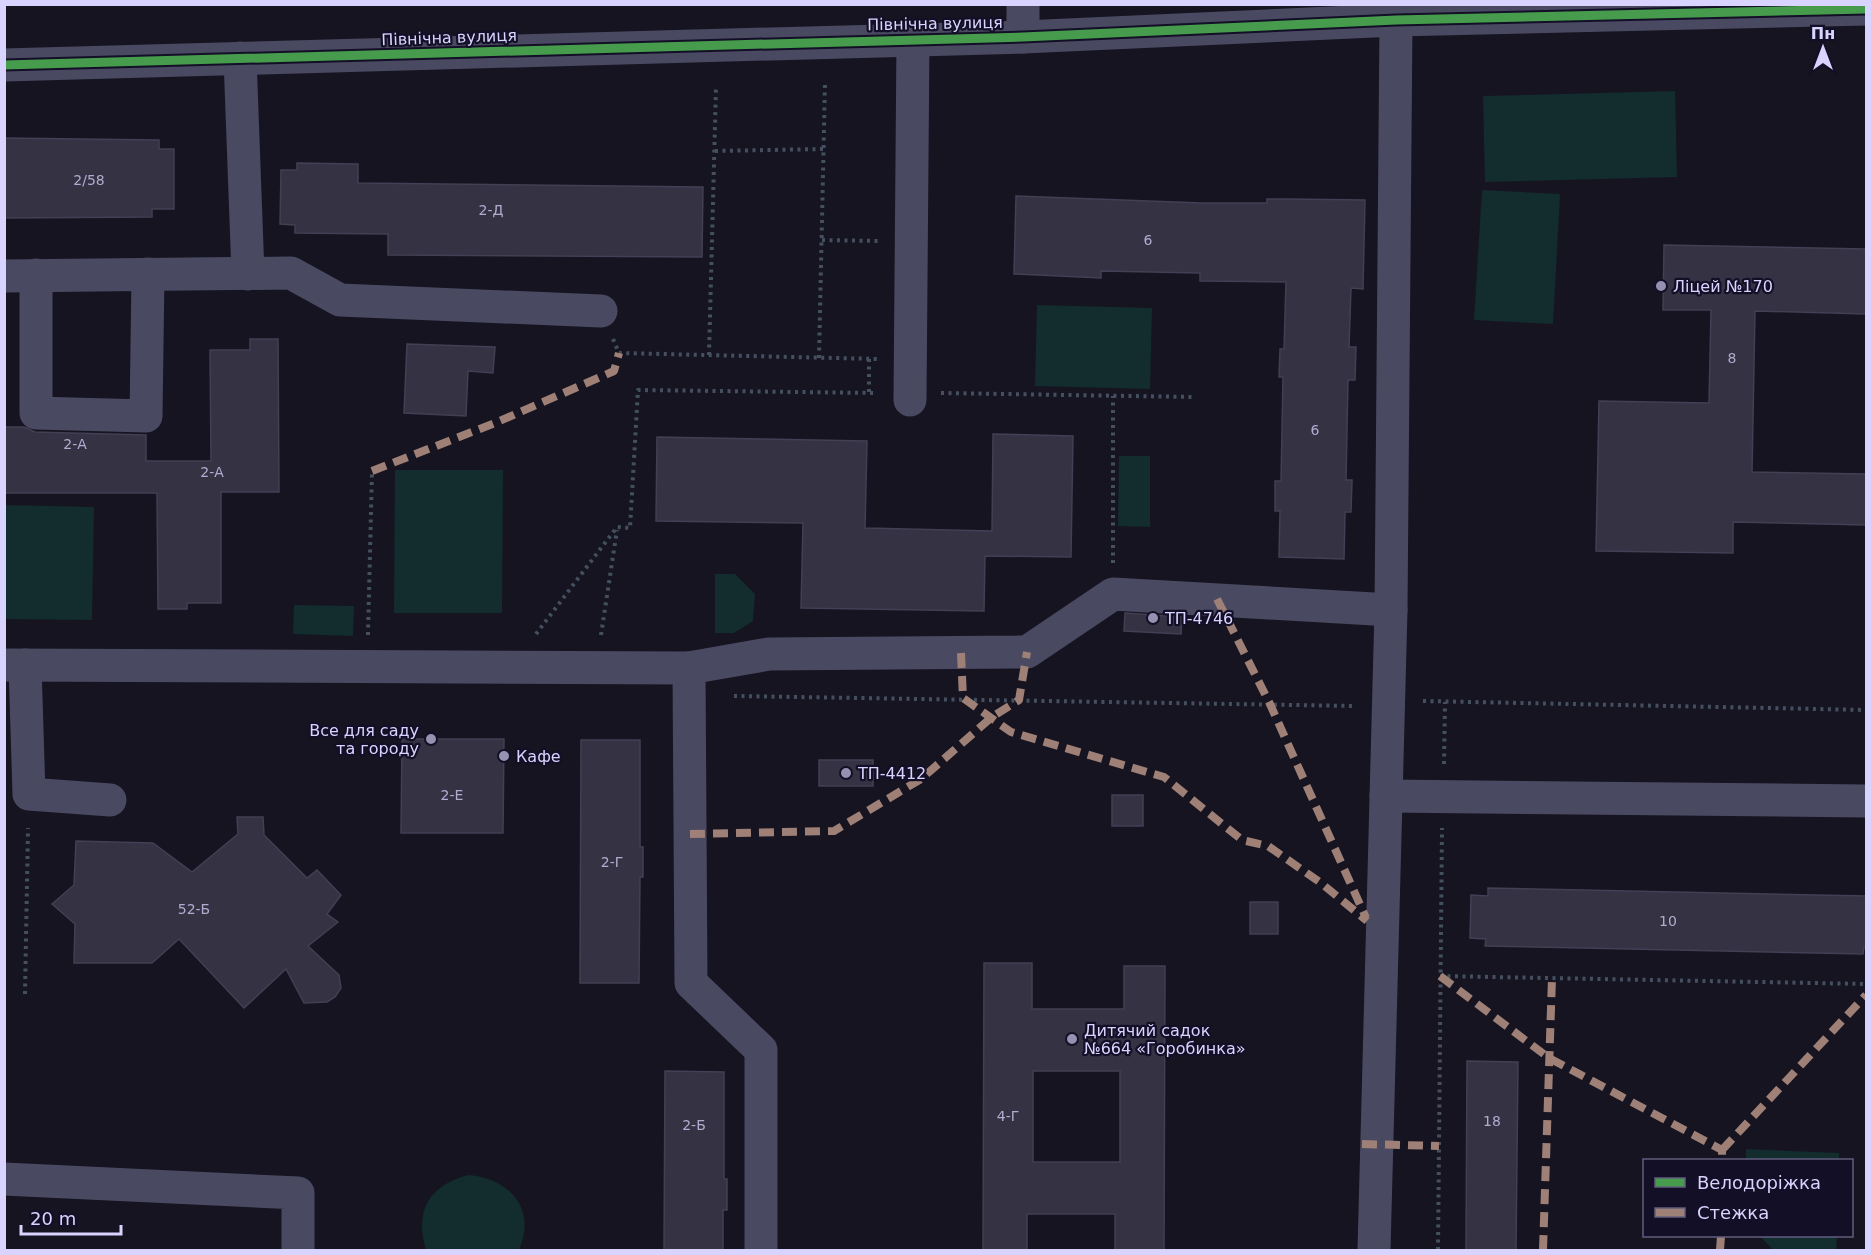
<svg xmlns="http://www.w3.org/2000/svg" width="1871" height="1255" font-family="'DejaVu Sans',sans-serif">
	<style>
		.green { fill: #132c2d }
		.building { fill: #343243; stroke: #433f54; stroke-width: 1.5; fill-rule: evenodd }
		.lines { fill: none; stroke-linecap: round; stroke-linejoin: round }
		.path { stroke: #44505f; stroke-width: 4; stroke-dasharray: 3 4.5; stroke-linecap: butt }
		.minor { stroke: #4a4962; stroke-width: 33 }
		.quiet { stroke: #9e8076; stroke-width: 8; stroke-dasharray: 15 8; stroke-linecap: butt }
		.cycleway-casing { stroke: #130f26; stroke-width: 13 }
		.cycleway { stroke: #469c4c; stroke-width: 9 }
		.poi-dot { fill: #9591b1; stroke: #130f26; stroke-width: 2 }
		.labels { text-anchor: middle; stroke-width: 4.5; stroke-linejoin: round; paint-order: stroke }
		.number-label { font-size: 14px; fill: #b0acd0 }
		.street-label { font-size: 16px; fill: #d9d4ff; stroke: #130f26 }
		.poi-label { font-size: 16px; fill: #d9d4ff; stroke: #130f26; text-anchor: start }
	</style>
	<rect width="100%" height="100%" fill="#161421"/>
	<g class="green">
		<polygon points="1675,91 1677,177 1485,182 1483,96"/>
		<polygon points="1482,190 1560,194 1553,324 1474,320"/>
		<polygon points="1037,305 1152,308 1150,389 1035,386"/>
		<polygon points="1119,456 1150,456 1150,527 1118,526"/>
		<polygon points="395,470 503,470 502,613 394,613"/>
		<polygon points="5,505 94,507 92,620 5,619"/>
		<polygon points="715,574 735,574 755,594 753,621 734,633 715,633"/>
		<polygon points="294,605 354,606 353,636 293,634"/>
		<polygon points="1746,1149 1839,1153 1839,1160 1746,1160"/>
		<path d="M 469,1175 C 510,1179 537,1209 519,1250 L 426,1250 C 414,1211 429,1185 469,1175 Z"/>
		<polygon points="1760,1236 1837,1236 1836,1250 1773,1250"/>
	</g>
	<g class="building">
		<polygon points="4,138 159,140 159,149 174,149 174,209 152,209 152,217 4,218"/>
		<polygon points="297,163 358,164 358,183 703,187 702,257 388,255 388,234 295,233 295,225 280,224 281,170 297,170"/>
		<polygon points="1016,196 1202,203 1267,203 1267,199 1288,199 1365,200 1363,289 1351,288 1349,347 1356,347 1355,380 1348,380 1346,480 1352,480 1351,512 1345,512 1344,559 1279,557 1280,511 1275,511 1275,481 1281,481 1283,377 1279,377 1280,349 1284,349 1286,282 1200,281 1200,273 1101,271 1101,278 1014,274"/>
		<polygon points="1664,245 1866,249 1866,314 1755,311 1752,472 1866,474 1866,525 1733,522 1733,553 1596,551 1599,401 1709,403 1711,310 1663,310"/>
		<polygon points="250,339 278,339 279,492 221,492 221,603 187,603 187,609 158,609 157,493 4,493 4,427 24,427 35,432 146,435 146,461 211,461 210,350 250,350"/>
		<polygon points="407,344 495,347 493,373 468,371 466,416 404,413"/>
		<polygon points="993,434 1073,436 1071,557 985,556 984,611 801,608 803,523 656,521 657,437 867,441 865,528 992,531"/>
		<polygon points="1125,613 1182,617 1181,634 1124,631"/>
		<polygon points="402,739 504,739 503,833 401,833"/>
		<polygon points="581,740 640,740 640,847 643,847 643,877 640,877 639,983 580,983"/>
		<rect x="819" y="760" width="54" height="26"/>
		<rect x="1112" y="795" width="31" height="31"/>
		<polygon points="237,817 263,817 264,835 307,878 317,870 341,895 327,914 338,922 308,946 339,975 341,988 335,997 327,1002 304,1003 286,969 244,1008 179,939 152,963 74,963 75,924 52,904 74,885 76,841 153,843 192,872 238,834"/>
		<polygon points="1488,888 1866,896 1866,947 1864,947 1863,954 1485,946 1486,939 1470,938 1471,895 1488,896"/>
		<rect x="1250" y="902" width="28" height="32"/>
		<path d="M 984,963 L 1032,963 L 1032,1009 L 1124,1009 L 1124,966 L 1165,966 L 1164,1251 L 1115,1251 L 1115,1214 L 1027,1214 L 1027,1251 L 983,1251 ZM 1033,1071 L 1120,1071 L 1120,1162 L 1033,1162 Z"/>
		<polygon points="1467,1061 1518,1062 1516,1251 1466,1251"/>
		<polygon points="665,1071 724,1072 724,1179 727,1179 727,1210 723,1210 723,1251 664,1251"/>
	</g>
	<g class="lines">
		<g class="path">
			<polyline points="715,151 823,149"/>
			<polyline points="822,240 878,241"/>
			<polyline points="613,339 619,353 878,359"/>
			<polyline points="709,355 716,87"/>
			<polyline points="819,358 825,82"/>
			<polyline points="869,359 869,392"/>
			<polyline points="941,393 1193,397"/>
			<polyline points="1113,563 1113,396"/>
			<polyline points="536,634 617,527 630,528 638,390 877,393"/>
			<polyline points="368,635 372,471"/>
			<polyline points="601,635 617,530"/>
			<polyline points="734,696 1356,706"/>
			<polyline points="1423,701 1866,710"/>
			<polyline points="1444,764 1445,702"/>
			<polyline points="1440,976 1866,984"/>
			<polyline points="25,994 28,828"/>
			<polyline points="1438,1250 1442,828"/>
		</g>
		<g class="minor">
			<polyline points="1023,4 1023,37"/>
			<polyline points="240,58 248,274"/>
			<polyline points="4,65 1023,37 1396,20 1866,9"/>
			<polyline points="36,275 36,413 146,416 148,274"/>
			<polyline points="4,276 291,273 340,300 601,311"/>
			<polyline points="910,400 913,38"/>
			<polyline points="4,665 689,668 769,654 1027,652 1113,594 1391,610"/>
			<polyline points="25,665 29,794 110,800"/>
			<polyline points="689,668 691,983 761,1050 761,1250"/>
			<polyline points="1386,796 1866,801"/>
			<polyline points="4,1179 298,1193 298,1250"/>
			<polyline points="1374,1250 1391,610 1396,20"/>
		</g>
		<g class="quiet">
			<polyline points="372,471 495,423 614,371 619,353"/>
			<polyline points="1217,599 1270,704 1366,918"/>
			<polyline points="961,653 963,698 1011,732 1164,777 1242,840 1268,846 1321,883 1367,921"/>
			<polyline points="690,834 834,831 921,779 992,717 1019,700 1027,652"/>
			<polyline points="1440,976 1549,1058 1722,1150 1722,1160"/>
			<polyline points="1362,1144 1439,1146"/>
			<polyline points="1722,1150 1866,995"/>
			<polyline points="1543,1250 1552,978"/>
			<polyline points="1720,1250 1721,1236"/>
		</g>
		<defs>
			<polyline id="cycleway" points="4,65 1023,37 1396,20 1866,9"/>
		</defs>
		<use href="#cycleway" class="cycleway-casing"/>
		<use href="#cycleway" class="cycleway"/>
	</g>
	<g class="poi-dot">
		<circle cx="1661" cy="286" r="6"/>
		<circle cx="1153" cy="618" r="6"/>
		<circle cx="431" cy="739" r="6"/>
		<circle cx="504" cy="756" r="6"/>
		<circle cx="846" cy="773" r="6"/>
		<circle cx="1072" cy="1039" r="6"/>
	</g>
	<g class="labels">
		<g class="number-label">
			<text x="89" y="185">2/58</text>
			<text x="491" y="215">2-Д</text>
			<text x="1148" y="245">6</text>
			<text x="1732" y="363">8</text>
			<text x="1315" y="435">6</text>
			<text x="75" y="449">2-А</text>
			<text x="212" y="477">2-А</text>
			<text x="452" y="800">2-Е</text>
			<text x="612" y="867">2-Г</text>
			<text x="194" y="914">52-Б</text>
			<text x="1668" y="926">10</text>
			<text x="1008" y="1121">4-Г</text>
			<text x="1492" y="1126">18</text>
			<text x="694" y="1130">2-Б</text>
		</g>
		<g class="street-label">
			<text transform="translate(935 23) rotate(-1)" y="6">Північна вулиця</text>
			<text transform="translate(449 37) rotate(-2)" y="6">Північна вулиця</text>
		</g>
		<g class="poi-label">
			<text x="1673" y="292">Ліцей №170</text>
			<text x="1165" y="624">ТП-4746</text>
			<text x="419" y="736" text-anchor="end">Все для саду<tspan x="419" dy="18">та городу</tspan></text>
			<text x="516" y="762">Кафе</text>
			<text x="858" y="779">ТП-4412</text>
			<text x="1084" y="1036">Дитячий садок<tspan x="1084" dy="18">№664 «Горобинка»</tspan></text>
		</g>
	</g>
	<rect width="1871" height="1255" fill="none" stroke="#d9d4ff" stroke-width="12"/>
	<rect x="1643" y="1159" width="210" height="78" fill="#130f26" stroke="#625e7d" stroke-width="1.5"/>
	<rect x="1655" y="1178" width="30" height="9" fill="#469c4c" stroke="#625e7d" stroke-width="1.5"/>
	<text x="1697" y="1189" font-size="18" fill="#d9d4ff">Велодоріжка</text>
	<rect x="1655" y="1208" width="30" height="9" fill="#9e8076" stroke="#625e7d" stroke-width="1.5"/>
	<text x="1697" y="1219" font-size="18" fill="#d9d4ff">Стежка</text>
	<g transform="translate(1823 48)" stroke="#130f26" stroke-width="4.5" paint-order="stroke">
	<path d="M0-4.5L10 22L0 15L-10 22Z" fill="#d9d4ff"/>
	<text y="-9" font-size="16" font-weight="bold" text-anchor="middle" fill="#d9d4ff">Пн</text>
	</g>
	<path d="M21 1225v9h100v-9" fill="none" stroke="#d9d4ff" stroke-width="3"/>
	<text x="30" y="1225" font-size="18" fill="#d9d4ff" stroke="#130f26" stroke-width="4.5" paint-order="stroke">20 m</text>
</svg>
